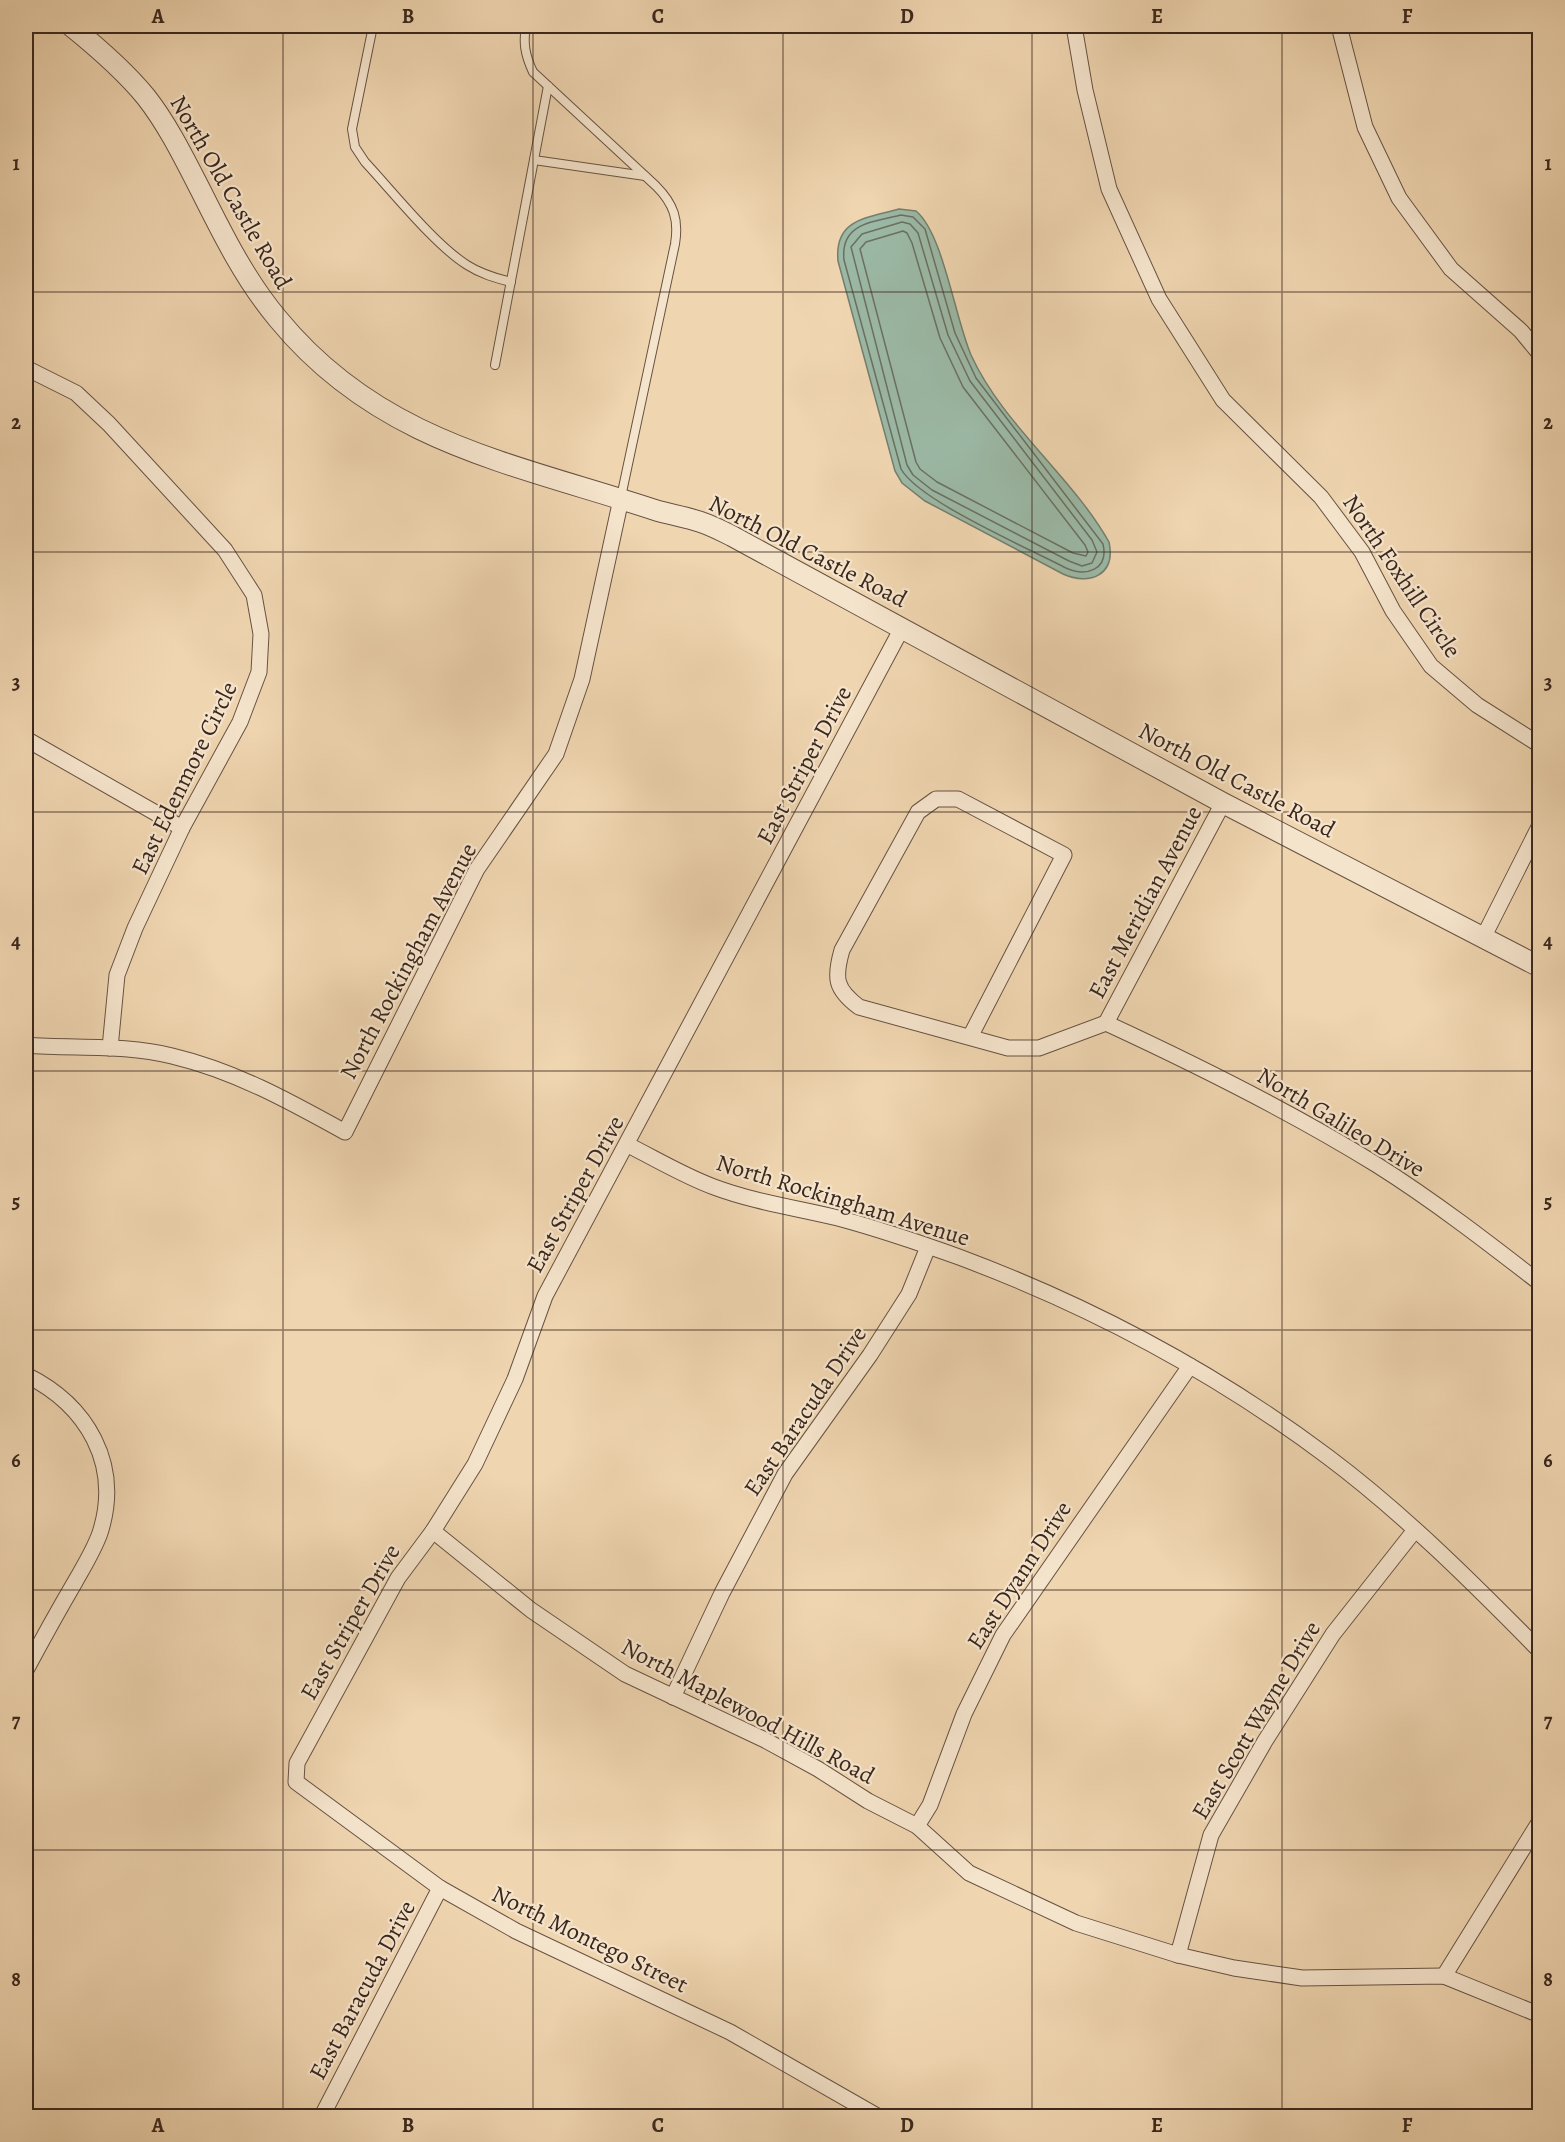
<svg xmlns="http://www.w3.org/2000/svg" width="1565" height="2142" font-family="Alegreya,serif">
	<style>
		.water { fill: #9bb9a6; stroke: #747f6f; stroke-width: 1.5 }
		.lines { fill: none; stroke-linecap: round; stroke-linejoin: round }
		.shore { stroke: #6a7062; stroke-width: 1.5 }
		.service-casing { stroke: #675242; stroke-width: 10 }
		.minor-casing { stroke: #675242; stroke-width: 17 }
		.tertiary-casing { stroke: #675242; stroke-width: 22 }
		.service { stroke: #f5e4cc; stroke-width: 8 }
		.minor { stroke: #f5e4cc; stroke-width: 15 }
		.tertiary { stroke: #f5e4cc; stroke-width: 20 }
		.grid { fill: none; stroke: #3a271d; stroke-width: 1.5; stroke-opacity: 0.55 }
		.labels { text-anchor: middle; stroke-width: 4.5; stroke-linejoin: round; paint-order: stroke }
		.street-label { font-size: 24px; fill: #3a271d; stroke: #f5e4cc }
		.neatline { fill: none; stroke: #3a271d; stroke-width: 2 }
		.grid-label { font-size: 20px; text-anchor: middle; font-weight: bold; fill: #3a271d }
	</style>
	<rect width="100%" height="100%" fill="#efd5b0"/>
	<filter id="stains"><feTurbulence type="fractalNoise" baseFrequency=".00333" numOctaves="4"/><feColorMatrix values="0 0 0 0 .2 0 0 0 0 .09 0 0 0 0 .02 0 0 0 .5 -.17"/></filter>
	<radialGradient id="worn" r=".72"><stop offset=".6" stop-color="#630" stop-opacity="0"/><stop offset="1" stop-color="#630" stop-opacity=".3"/></radialGradient>
	<path class="water" d="M 899,209 L 916,211 C 943,233 955,318 971,355 C 1003,425 1071,475 1109,542 C 1116,575 1090,586 1063,574 L 925,501 L 902,483 L 895,471 L 838,261 C 834,219 867,218 899,209 Z"/>
	<g class="lines">
		<g class="shore">
			<path d="M 901,215 L 913,217 L 925,229 L 955,333 L 976,378 L 1103,544 C 1109,570 1086,577 1066,568 C 1028,548 919,501 901,469 L 844,260 C 840,223 873,222 901,215 Z"/>
			<polygon points="902,222 910,224 918,233 948,335 970,381 1092,540 1097,552 1092,563 1082,566 1069,561 932,490 913,475 907,465 851,247 862,234"/>
			<polygon points="903,231 907,233 912,243 940,338 963,387 1085,545 1088,552 1086,556 1073,553 937,482 920,469 916,462 860,249 866,242"/>
		</g>
		<defs>
			<g id="service">
				<path d="M 373,26 L 352,129 L 355,147 L 365,162 C 393,192 434,244 467,265 C 481,274 495,278 511,282"/>
				<path d="M 526,26 C 523,43 525,55 533,72 L 656,186 C 674,204 679,220 675,244 L 621,497"/>
				<polyline points="534,160 645,176"/>
				<polyline points="495,365 548,86"/>
			</g>
			<g id="minor">
				<polyline points="1074,26 1085,90 1109,189 1159,299 1223,400 1321,497 1362,552 1393,611 1431,666 1477,705 1540,745"/>
				<polyline points="1339,26 1365,127 1399,198 1451,269 1521,331 1540,354"/>
				<polyline points="26,368 76,393 109,424 225,550 254,595 261,634 259,672 240,722 182,828 135,928 117,975 110,1048"/>
				<polyline points="26,739 182,828"/>
				<polyline points="1484,936 1540,825"/>
				<path d="M 1106,1023 C 1199,1066 1290,1111 1377,1165 C 1434,1201 1487,1242 1540,1283"/>
				<polyline points="1106,1023 1223,803"/>
				<path d="M 970,1037 L 1064,855 L 958,799 L 936,799 L 918,812 L 842,950 C 834,978 835,989 859,1007 L 1008,1048 L 1039,1048 L 1106,1023"/>
				<path d="M 26,1045 C 74,1049 125,1044 172,1056 C 235,1071 289,1101 345,1132 L 477,869 L 556,754 L 582,679 L 621,499"/>
				<path d="M 628,1145 C 656,1159 684,1176 714,1187 C 754,1202 797,1208 838,1218 C 879,1229 920,1243 959,1257 C 1090,1306 1216,1373 1328,1457 C 1404,1514 1473,1583 1540,1651"/>
				<path d="M 26,1375 C 87,1405 122,1464 100,1533 C 94,1550 84,1566 75,1582 C 58,1611 42,1640 26,1670"/>
				<polyline points="433,1531 531,1610 625,1674 765,1740 818,1769 868,1801 917,1826 969,1873 1076,1923 1178,1955 1234,1968 1302,1978 1444,1976 1540,2015"/>
				<polyline points="673,1697 722,1593 785,1474 870,1355 909,1294 928,1247"/>
				<polyline points="917,1826 930,1805 964,1714 1003,1635 1190,1366"/>
				<polyline points="1178,1955 1211,1835 1265,1741 1333,1634 1415,1530"/>
				<polyline points="1444,1976 1540,1821"/>
				<polyline points="328,2116 323,2114 440,1888"/>
				<polyline points="877,2116 730,2032 516,1931 440,1888 296,1782 297,1763 398,1578 433,1531 475,1464 515,1379 545,1296 902,628"/>
			</g>
			<path id="tertiary" d="M 71,26 C 97,47 124,70 146,97 C 168,125 185,160 201,191 C 223,235 246,281 278,319 C 379,442 512,463 655,510 C 668,514 681,516 694,520 C 707,523 720,530 732,536 L 1223,803 L 1540,967"/>
		</defs>
		<use href="#service" class="service-casing"/>
		<use href="#minor" class="minor-casing"/>
		<use href="#tertiary" class="tertiary-casing"/>
		<use href="#service" class="service"/>
		<use href="#minor" class="minor"/>
		<use href="#tertiary" class="tertiary"/>
	</g>
	<path class="grid" d="M 283,26 L 283,2116M 533,26 L 533,2116M 783,26 L 783,2116M 1032,26 L 1032,2116M 1282,26 L 1282,2116M 26,292 L 1540,292M 26,552 L 1540,552M 26,812 L 1540,812M 26,1071 L 1540,1071M 26,1330 L 1540,1330M 26,1590 L 1540,1590M 26,1850 L 1540,1850"/>
	<g class="labels">
		<g class="street-label">
			<text transform="translate(231 192) rotate(60)" y="8">North Old Castle Road</text>
			<text transform="translate(808 551) rotate(27)" y="8">North Old Castle Road</text>
			<text transform="translate(1402 576) rotate(56)" y="8">North Foxhill Circle</text>
			<text transform="translate(804 765) rotate(-62)" y="8">East Striper Drive</text>
			<text transform="translate(184 778) rotate(-64)" y="8">East Edenmore Circle</text>
			<text transform="translate(1237 780) rotate(28)" y="8">North Old Castle Road</text>
			<text transform="translate(1145 902) rotate(-62)" y="8">East Meridian Avenue</text>
			<text transform="translate(408 961) rotate(-62)" y="8">North Rockingham Avenue</text>
			<text transform="translate(1341 1122) rotate(31)" y="8">North Galileo Drive</text>
			<text transform="translate(575 1194) rotate(-61)" y="8">East Striper Drive</text>
			<text transform="translate(843 1200) rotate(17)" y="8">North Rockingham Avenue</text>
			<text transform="translate(805 1411) rotate(-56)" y="8">East Baracuda Drive</text>
			<text transform="translate(1019 1575) rotate(-57)" y="8">East Dyann Drive</text>
			<text transform="translate(350 1622) rotate(-60)" y="8">East Striper Drive</text>
			<text transform="translate(748 1711) rotate(28)" y="8">North Maplewood Hills Road</text>
			<text transform="translate(1256 1720) rotate(-59)" y="8">East Scott Wayne Drive</text>
			<text transform="translate(590 1939) rotate(26)" y="8">North Montego Street</text>
			<text transform="translate(362 1990) rotate(-62)" y="8">East Baracuda Drive</text>
		</g>
	</g>
	<rect width="1565" height="2142" fill="none" stroke="#efd5b0" stroke-width="66"/>
	<rect x="33" y="33" width="1499" height="2076" class="neatline"/>
	<g class="grid-label">
		<text x="158" y="23">A</text>
		<text x="408" y="23">B</text>
		<text x="658" y="23">C</text>
		<text x="907" y="23">D</text>
		<text x="1157" y="23">E</text>
		<text x="1407" y="23">F</text>
		<text x="16" y="170">1</text>
		<text x="1548" y="170">1</text>
		<text x="16" y="429">2</text>
		<text x="1548" y="429">2</text>
		<text x="16" y="689">3</text>
		<text x="1548" y="689">3</text>
		<text x="16" y="948">4</text>
		<text x="1548" y="948">4</text>
		<text x="16" y="1208">5</text>
		<text x="1548" y="1208">5</text>
		<text x="16" y="1467">6</text>
		<text x="1548" y="1467">6</text>
		<text x="16" y="1727">7</text>
		<text x="1548" y="1727">7</text>
		<text x="16" y="1986">8</text>
		<text x="1548" y="1986">8</text>
		<text x="158" y="2132">A</text>
		<text x="408" y="2132">B</text>
		<text x="658" y="2132">C</text>
		<text x="907" y="2132">D</text>
		<text x="1157" y="2132">E</text>
		<text x="1407" y="2132">F</text>
	</g>
	<rect width="100%" height="100%" filter="url(#stains)"/>
	<rect width="100%" height="100%" fill="url(#worn)"/>
</svg>
